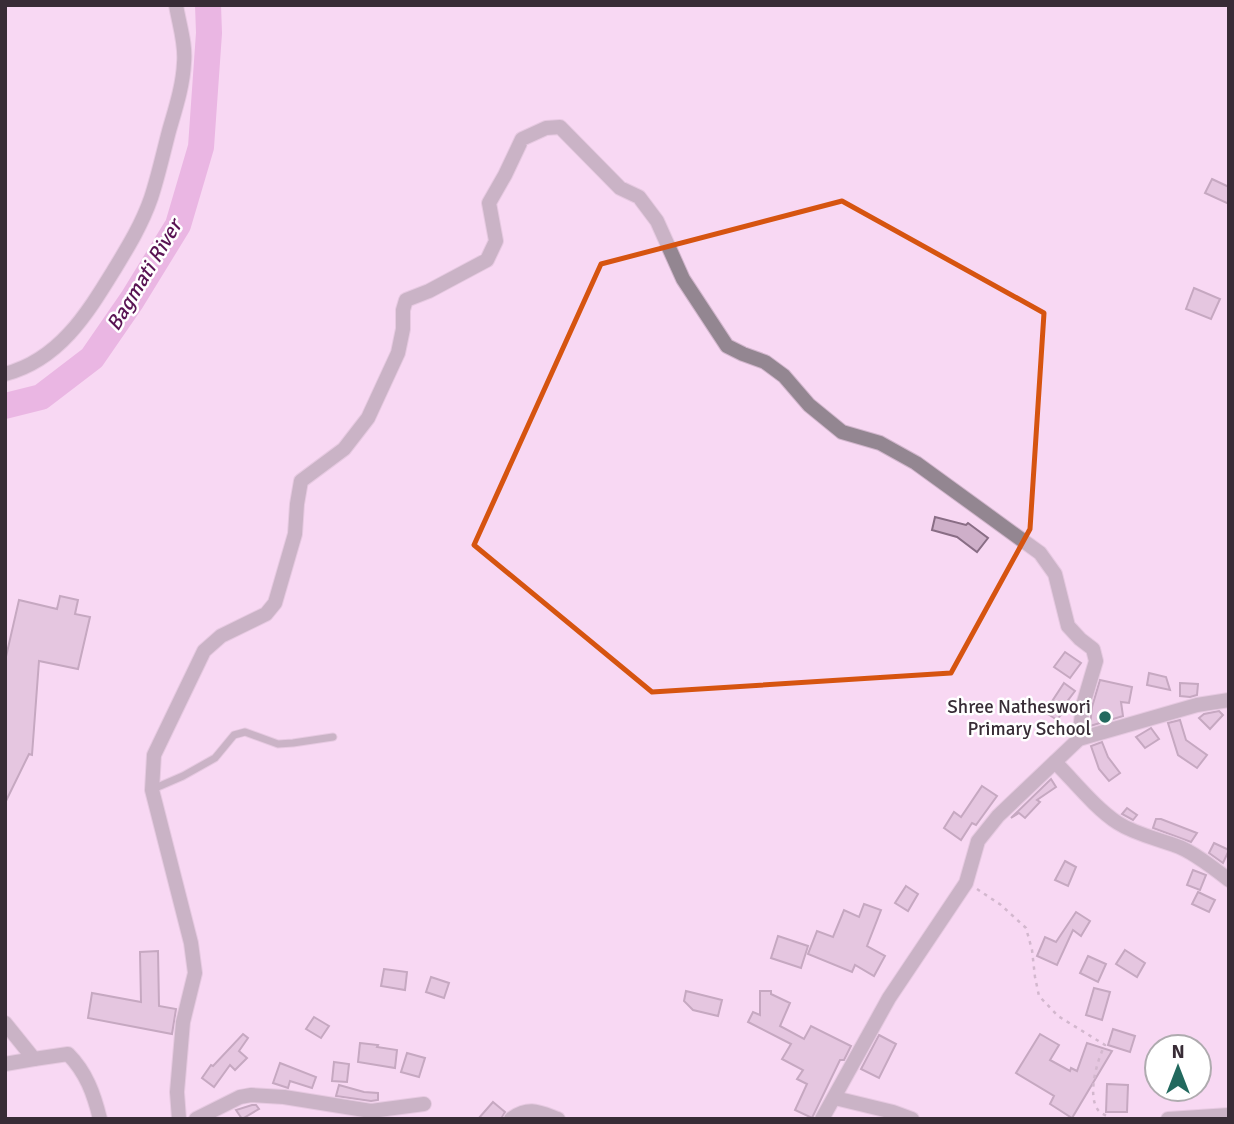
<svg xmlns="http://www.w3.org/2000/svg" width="1234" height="1124" font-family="Signika,sans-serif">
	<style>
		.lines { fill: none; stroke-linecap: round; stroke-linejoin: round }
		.river { stroke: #da8cd0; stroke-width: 26 }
		.building { fill: #ceafc9; stroke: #896d85; stroke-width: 2 }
		.service-casing { stroke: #d2b6cd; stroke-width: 9 }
		.minor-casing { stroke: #d2b6cd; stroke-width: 16 }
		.path { stroke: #a68fa2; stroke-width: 2.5; stroke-dasharray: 3.5 5; stroke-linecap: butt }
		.service { stroke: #938691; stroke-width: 7 }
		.minor { stroke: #938691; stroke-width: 14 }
		.marked { fill: none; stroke: #d65410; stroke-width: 5; stroke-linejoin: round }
		.poi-dot { fill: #22695e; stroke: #fff; stroke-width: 2.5 }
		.labels { text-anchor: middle; stroke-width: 5; stroke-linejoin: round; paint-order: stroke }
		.poi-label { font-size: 19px; fill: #382c36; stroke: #fff; text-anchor: end }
		.water-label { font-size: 21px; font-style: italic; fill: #591353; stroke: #fff }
	</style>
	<rect width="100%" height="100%" fill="#f8d8f3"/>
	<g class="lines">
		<polyline class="river" points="5,406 41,397 92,358 132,300 178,225 201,147 209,33 208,5"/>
	</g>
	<g class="building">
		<polygon points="1212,179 1229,187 1229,204 1205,193"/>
		<polygon points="1194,288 1220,299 1211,319 1186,309"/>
		<polygon points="935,517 966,525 968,523 988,538 977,552 957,537 932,530"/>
		<polygon points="60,596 78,600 75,614 90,617 78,669 39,661 32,755 29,754 5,803 5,661 19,600 57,609"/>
		<polygon points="1065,652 1081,663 1070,678 1054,667"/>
		<polygon points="1149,673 1166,677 1170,690 1147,685"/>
		<polygon points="1100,680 1132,687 1129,703 1121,702 1123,716 1090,726 1092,707"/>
		<polygon points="1064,683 1075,691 1066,703 1068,705 1057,720 1045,712"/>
		<polygon points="1180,683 1198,684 1197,695 1190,697 1180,696"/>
		<polygon points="1219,711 1223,715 1210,729 1199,718 1204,714"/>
		<polygon points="1180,720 1186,740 1207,755 1197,768 1178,755 1168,723"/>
		<polygon points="1151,728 1159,739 1145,748 1136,737"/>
		<polygon points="1102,742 1108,757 1120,773 1109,781 1099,769 1091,746"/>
		<polygon points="1051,779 1056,787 1037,800 1040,802 1025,818 1019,813 1011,818"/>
		<polygon points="982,786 997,796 976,825 972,823 961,840 944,828 954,812 961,817"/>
		<polygon points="1127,808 1137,815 1133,820 1122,814"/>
		<polygon points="1156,819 1161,819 1197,833 1191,842 1153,828"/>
		<polygon points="1214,843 1229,850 1223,863 1209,853"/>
		<polygon points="1065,861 1076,867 1068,886 1055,880"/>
		<polygon points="1193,870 1206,875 1200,890 1187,885"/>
		<polygon points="906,886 918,894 908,911 895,903"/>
		<polygon points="1198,892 1215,900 1209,912 1192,904"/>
		<polygon points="864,904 881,910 867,946 885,956 874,976 855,965 852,972 808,954 817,931 833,937 844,910 859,917"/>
		<polygon points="1076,912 1090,921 1081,936 1073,930 1057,965 1037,956 1045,937 1056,942"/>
		<polygon points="778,936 808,946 801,968 771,958"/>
		<polygon points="1125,950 1145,963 1137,977 1116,964"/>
		<polygon points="158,951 159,1006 176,1009 172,1034 88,1018 92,993 141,1002 140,952"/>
		<polygon points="1088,956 1106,964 1098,982 1080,973"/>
		<polygon points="384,969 407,972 405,990 381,986"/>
		<polygon points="431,977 449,983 444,998 426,992"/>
		<polygon points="1094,988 1110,992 1102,1020 1086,1015"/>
		<polygon points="686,991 722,1000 718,1016 693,1010 684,1001"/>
		<polygon points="760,991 771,991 771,994 790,1003 780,1026 804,1039 811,1026 851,1046 844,1060 840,1060 812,1118 795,1110 807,1084 797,1079 803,1070 782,1059 791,1044 748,1022 753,1012 760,1015"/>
		<polygon points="314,1017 329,1026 321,1038 306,1029"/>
		<polygon points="1113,1029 1135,1036 1130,1052 1108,1045"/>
		<polygon points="243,1034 248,1038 239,1051 247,1058 235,1070 230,1065 214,1087 202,1078 211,1065 213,1066"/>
		<polygon points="1040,1034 1059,1045 1050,1060 1070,1071 1071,1068 1077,1071 1087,1043 1112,1051 1072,1118 1050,1104 1054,1096 1016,1073"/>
		<polygon points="879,1035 896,1044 879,1078 861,1069"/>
		<polygon points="360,1043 378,1045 377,1047 397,1050 395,1068 358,1062"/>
		<polygon points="407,1053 425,1058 419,1077 401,1072"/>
		<polygon points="334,1062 349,1064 347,1082 332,1081"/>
		<polygon points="280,1063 316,1077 312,1088 290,1081 288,1088 273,1083"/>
		<polygon points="1107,1084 1128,1085 1127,1112 1106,1112"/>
		<polygon points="339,1085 364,1092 378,1093 378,1100 371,1101 336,1096"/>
		<polygon points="493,1102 505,1112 501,1119 478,1119"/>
		<polygon points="252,1105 256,1105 259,1109 242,1119 236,1110"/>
	</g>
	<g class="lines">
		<defs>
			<polyline id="service" points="153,789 183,776 215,758 234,735 245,732 278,744 293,743 333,737"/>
			<g id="minor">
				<path d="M 5,374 C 59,360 87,314 114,270 C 128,247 142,224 151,198 C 158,177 163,154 169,131 C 175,110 183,86 184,63 C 186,44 179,24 176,5"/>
				<path d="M 1055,762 C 1074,781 1095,808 1118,823 C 1135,834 1155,838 1174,845 C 1191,850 1215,869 1229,880"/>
				<path d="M 5,1023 L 34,1059 L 68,1054 C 86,1072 94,1094 100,1119"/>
				<polyline points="5,1064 34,1059"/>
				<polyline points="835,1098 893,1112 912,1119"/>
				<polyline points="179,1119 177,1092 183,1022 195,973 191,943 152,790 154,755 204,651 221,636 266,614 275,603 295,534 297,504 301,481 344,449 368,418 398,353 403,329 403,310 406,300 429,291 487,260 496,241 489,203 505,175 522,139 546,128 560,127 620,188 639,197 657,221 683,279 727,346 743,354 765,362 784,376 809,405 842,432 880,443 916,463 1040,553 1055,574 1068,626 1080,639 1093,649 1096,661 1083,705 1079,739"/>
				<polyline points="196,1119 240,1097 251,1095 284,1097 371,1111 424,1104"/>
				<path d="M 511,1119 C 529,1106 539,1112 558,1119"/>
				<polyline points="822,1119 889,998 966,883 978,841 998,816 1079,739 1197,705 1229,700"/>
				<polyline points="1168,1119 1229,1115"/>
			</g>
		</defs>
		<use href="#service" class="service-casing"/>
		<use href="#minor" class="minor-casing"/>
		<path class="path" d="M 977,889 L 1001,905 L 1026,928 L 1032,950 L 1035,977 L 1039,996 L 1058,1016 L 1105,1045 C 1097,1060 1087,1095 1098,1110 C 1101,1114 1108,1116 1112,1119"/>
		<use href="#service" class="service"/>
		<use href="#minor" class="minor"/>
	</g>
	<path d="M0 0H1234V1124H0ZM 842,201 L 1044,313 L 1030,529 L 951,673 L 652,692 L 474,545 L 601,264 Z" fill="#f8d8f3" fill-opacity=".55" fill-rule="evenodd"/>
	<path class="marked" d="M 842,201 L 1044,313 L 1030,529 L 951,673 L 652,692 L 474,545 L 601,264 Z"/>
	<circle class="poi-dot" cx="1105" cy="717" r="7"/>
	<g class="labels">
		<g class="poi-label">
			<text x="1091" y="713">Shree Natheswori<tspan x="1091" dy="22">Primary School</tspan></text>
		</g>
		<g class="water-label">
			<text transform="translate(144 275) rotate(-59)" y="7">Bagmati River</text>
		</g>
	</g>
	<rect width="1234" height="1124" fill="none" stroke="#382c36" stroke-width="14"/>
	<g transform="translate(1178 1068)"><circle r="33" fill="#ffffff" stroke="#afabaf" stroke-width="2"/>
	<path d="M0-5L12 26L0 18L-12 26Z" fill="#22695e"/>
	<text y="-10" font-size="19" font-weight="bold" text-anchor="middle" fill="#382c36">N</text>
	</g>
</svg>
